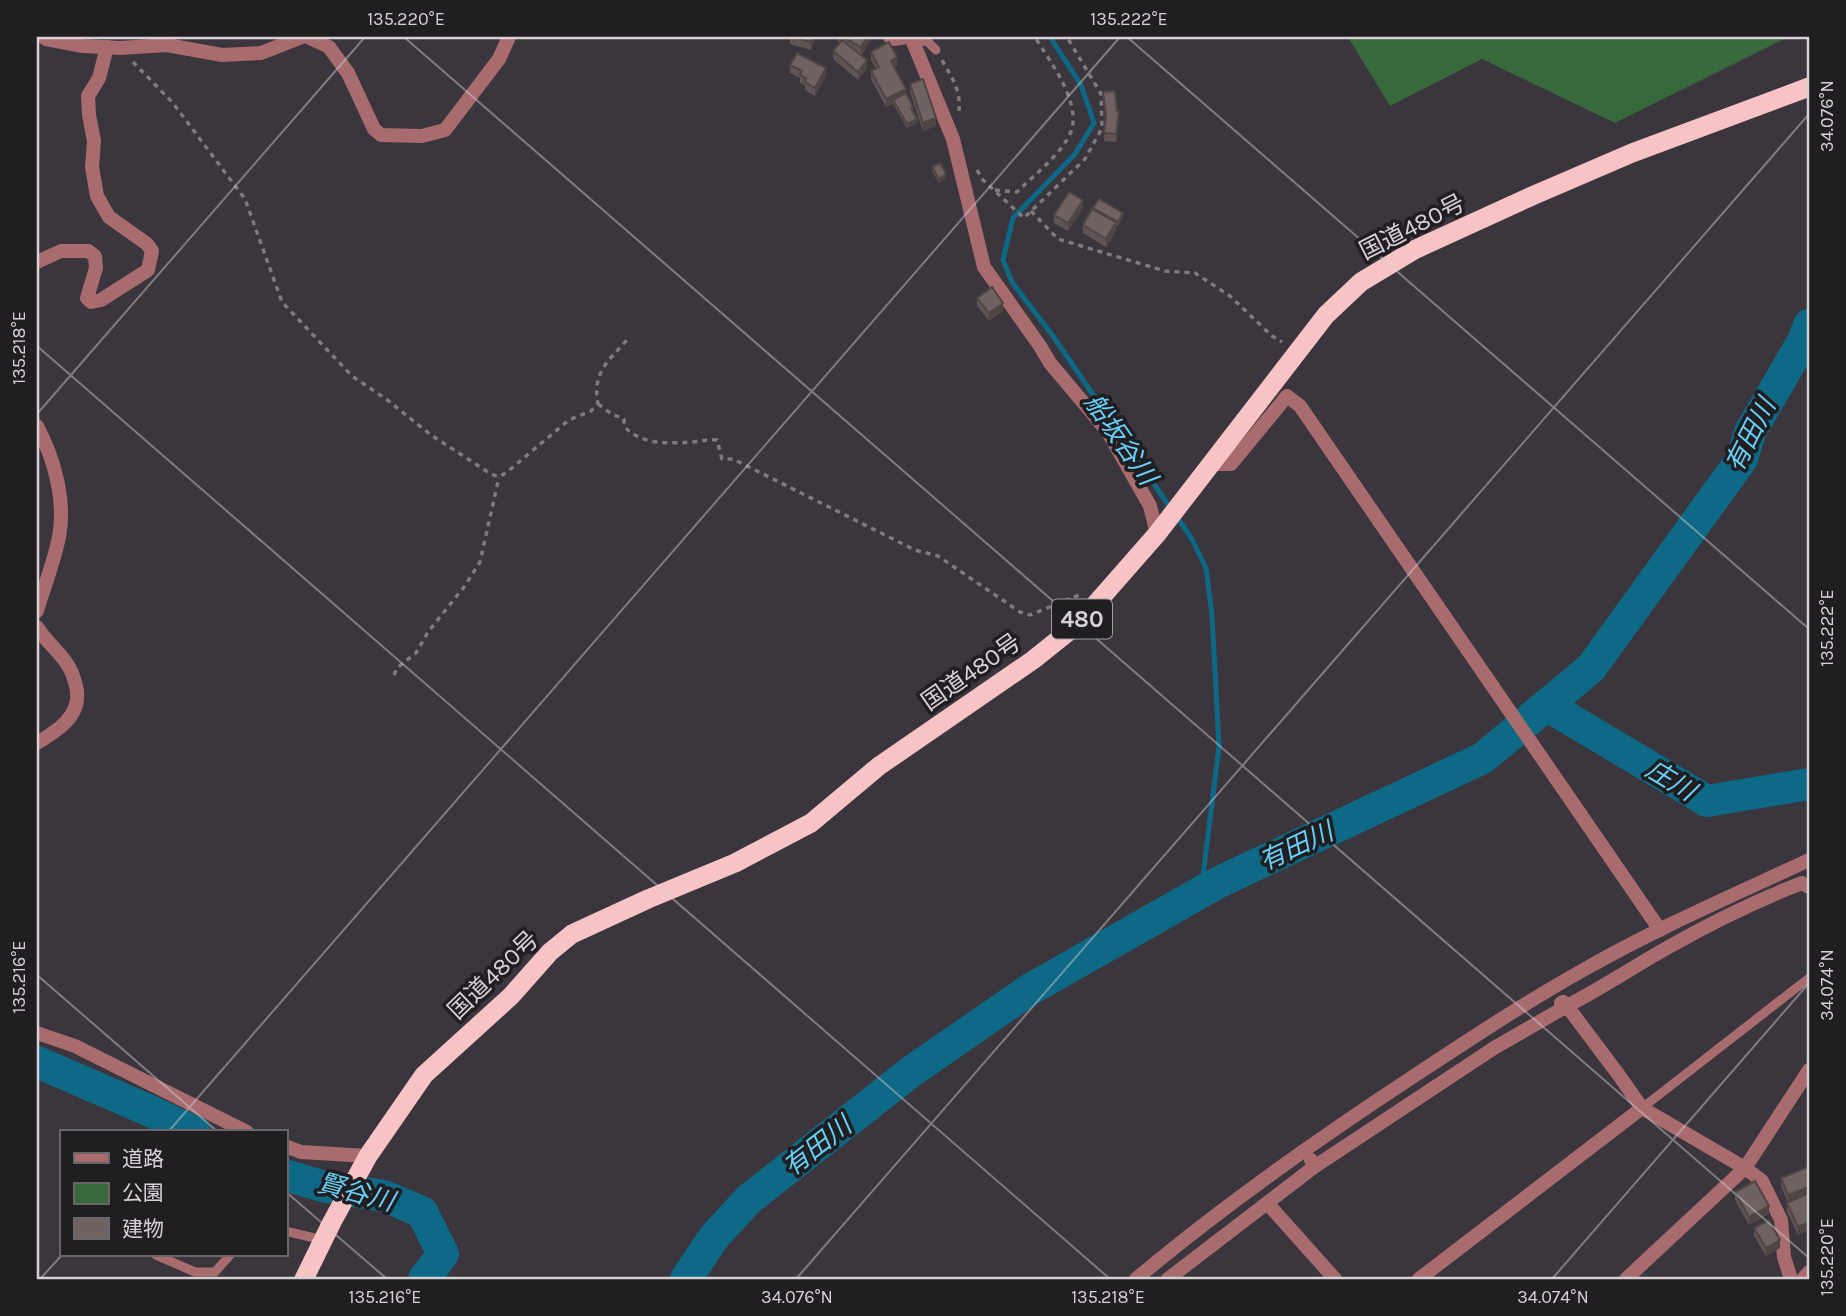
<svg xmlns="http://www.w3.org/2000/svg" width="1846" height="1316" font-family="Karla,'Noto Sans JP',sans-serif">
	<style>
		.green { fill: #38693b }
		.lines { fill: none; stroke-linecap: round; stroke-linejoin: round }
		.stream { stroke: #0d6985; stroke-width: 5 }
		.river { stroke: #0d6985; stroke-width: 32 }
		.path { stroke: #7f7a80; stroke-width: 3.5; stroke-dasharray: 5 5; stroke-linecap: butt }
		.service { stroke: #a86c6f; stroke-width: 9 }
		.minor { stroke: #a86c6f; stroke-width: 14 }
		.tertiary { stroke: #a86c6f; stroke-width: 14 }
		.trunk { stroke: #f8c3c5; stroke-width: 19 }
		.wall { fill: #5f5453 }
		.shaded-wall { fill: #4e4544 }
		.building { fill: #6f6261; stroke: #4e4544; stroke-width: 2 }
		.ticks { fill: none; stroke: #d5d1d6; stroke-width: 2; stroke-opacity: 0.45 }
		.labels { text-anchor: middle; stroke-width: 7; stroke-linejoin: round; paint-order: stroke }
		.shield { fill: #211e22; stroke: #9f9ba0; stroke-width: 2 }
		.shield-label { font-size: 23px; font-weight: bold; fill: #d5d1d6 }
		.street-label { font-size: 24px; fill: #d5d1d6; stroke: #211e22 }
		.water-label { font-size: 26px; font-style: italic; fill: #67d0f9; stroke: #211e22 }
		.neatline { fill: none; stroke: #d5d1d6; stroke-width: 2.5 }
		.ticks-label { font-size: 18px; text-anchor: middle; fill: #d5d1d6 }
	</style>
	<rect width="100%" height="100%" fill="#3b353d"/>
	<polygon class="green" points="1348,37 1788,37 1615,123 1482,59 1390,106"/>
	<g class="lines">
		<g class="stream">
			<polyline points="1050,37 1081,85 1094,123 1075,154 1013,218 1003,260 1012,282 1053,336 1171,509"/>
			<polyline points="1177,517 1192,539 1206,568 1212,615 1219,747 1201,892"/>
		</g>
		<g class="river">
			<polyline points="1546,705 1707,801 1809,784"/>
			<polyline points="37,1062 148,1110 195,1132"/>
			<polyline points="285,1175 322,1186 384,1196 422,1212 443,1254 424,1279"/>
			<polyline points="686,1279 714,1237 749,1199 912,1071 1029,990 1217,883 1483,758 1591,668 1742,459 1750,432 1803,341 1809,325"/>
		</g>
		<g class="path">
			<path d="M 942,60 C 952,78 961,90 959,111"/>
			<path d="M 133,62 L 173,103 L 245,199 L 282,302 L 352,376 L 386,399 L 431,435 L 491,474 L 499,477 L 507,472 L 569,420 L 591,411 L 598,404 C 592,373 608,361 627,340"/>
			<polyline points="977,170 983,180 1024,218 1085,159 1102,128 1101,94 1067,37"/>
			<path d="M 995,190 L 1017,192 C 1034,175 1058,157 1069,136 C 1085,106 1050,62 1035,37"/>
			<polyline points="1031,211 1058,239 1165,271 1195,273 1230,296 1272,336 1282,342"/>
			<path d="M 598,404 L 612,414 L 624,419 L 624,426 C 639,444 667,444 689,442 C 699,442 707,439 717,440 L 722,459 L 733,459 L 915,550 L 938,556 L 1020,612 L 1030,615 L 1079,595"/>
			<polyline points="394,675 397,668 416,653 428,632 464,587 480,562 499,477"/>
		</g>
		<g class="service">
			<polyline points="914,42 927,41 936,50"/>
			<polyline points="1642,1108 1809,978"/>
			<polyline points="285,1231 323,1240"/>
			<polyline points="156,1255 195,1272 215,1272 230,1255"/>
		</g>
		<g class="minor">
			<polyline points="43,37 46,39 83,46 120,48 167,45 222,55 261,53 302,37"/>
			<polyline points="308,37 329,47 348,73 374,129 381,135 422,136 445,130 499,59 509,37"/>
			<polyline points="890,37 894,39 906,37"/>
			<polyline points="911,37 953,139 984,267 1040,346 1050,363 1108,432 1150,506 1157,534"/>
			<polyline points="37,262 61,251 88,251 95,256 96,268 87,298 91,302 101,300 148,270 152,251 147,244 109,217 97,196 92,167 94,141 89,115 88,96 99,78 107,47"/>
			<path d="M 37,426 C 54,458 66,500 59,537 C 54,562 44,587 37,611"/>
			<polyline points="1211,464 1231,464 1287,396 1300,406 1660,930"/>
			<path d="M 37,627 C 45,640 56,649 65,661 C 72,670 75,679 77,691 C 80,717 57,731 37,743"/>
			<path d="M 1561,1003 L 1563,1002 L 1567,1006 C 1601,988 1632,968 1665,949 C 1709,924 1755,901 1802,883 L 1809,887"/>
			<polyline points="37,1033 75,1046 247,1132"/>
			<polyline points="285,1146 301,1152 368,1156"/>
			<polyline points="1314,1167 1494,1048 1567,1006 1618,1074 1642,1108 1745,1168 1762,1181 1781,1220 1784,1257 1791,1279"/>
			<polyline points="1267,1203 1335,1279"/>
			<polyline points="1168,1279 1314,1167 1311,1160"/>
			<polyline points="1419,1279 1642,1108"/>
			<polyline points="1626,1279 1745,1168 1809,1070"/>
			<polyline points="1803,1279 1809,1272"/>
		</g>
		<path class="tertiary" d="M 1136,1279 C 1224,1205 1318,1139 1414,1076 C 1470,1039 1526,1002 1585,969 C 1657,928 1734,895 1809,860"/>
		<polyline class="trunk" points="304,1279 332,1222 368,1156 424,1075 511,996 550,952 572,934 648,899 735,863 811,823 879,766 1033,660 1078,624 1157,534 1326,315 1361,282 1414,250 1532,196 1632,153 1809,87"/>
	</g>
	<g class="wall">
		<polygon points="790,37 815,37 811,50 790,44"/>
		<polygon points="838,37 872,37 861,55 867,68 858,80 833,59 833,51 840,43 838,42"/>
		<polygon points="871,52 897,65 894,67 913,111 912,111 917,123 907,128 893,104 886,107 871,79 871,71 876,69 871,60"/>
		<polygon points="790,65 826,76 815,96 805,90 805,85 800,83 800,78 790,73"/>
		<polygon points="910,84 936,126 923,131 910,92"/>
		<polygon points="1103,92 1117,111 1119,119 1116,142 1104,141 1105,119"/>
		<polygon points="932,167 946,178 939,183 932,171"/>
		<polygon points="1083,208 1068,231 1054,223 1054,215"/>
		<polygon points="1093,208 1123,217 1118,226 1116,225 1116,231 1106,247 1083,233 1083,225"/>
		<polygon points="977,298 1003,311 989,321 977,306"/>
		<polygon points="1809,1171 1809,1230 1798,1235 1787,1212 1787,1203 1788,1203 1781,1186 1781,1178"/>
		<polygon points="1735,1192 1769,1214 1749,1225 1735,1200"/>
		<polygon points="1754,1228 1780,1248 1766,1256 1754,1236"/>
	</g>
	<g class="shaded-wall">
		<polygon points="813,37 815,37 811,50 811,42"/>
		<polygon points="867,37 872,38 861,56 861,47"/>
		<polygon points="897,57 897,65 891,69 891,61"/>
		<polygon points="867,60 867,68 858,80 858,72"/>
		<polygon points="826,68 826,76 815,96 815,88"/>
		<polygon points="906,89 906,97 893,100 893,104 886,107 886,99"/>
		<polygon points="936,118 936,126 923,131 923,123"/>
		<polygon points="917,119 917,123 907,128 907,124"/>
		<polygon points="946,174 946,178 939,183 939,179"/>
		<polygon points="1083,200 1083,208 1068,231 1068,223"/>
		<polygon points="1123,213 1123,217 1118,226 1118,222"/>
		<polygon points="1116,222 1116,231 1106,247 1106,239"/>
		<polygon points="1003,303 1003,311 989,321 989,313"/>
		<polygon points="1809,1187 1809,1195 1788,1203 1788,1195"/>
		<polygon points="1769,1206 1769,1214 1749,1225 1749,1217"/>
		<polygon points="1809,1222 1809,1230 1798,1235 1798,1227"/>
		<polygon points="1780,1240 1780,1248 1766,1256 1766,1248"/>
	</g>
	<g class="building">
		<polygon points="793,37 813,37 811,42"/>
		<polygon points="843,37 867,37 861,47"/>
		<polygon points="842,40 867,60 858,72 833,51"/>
		<polygon points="889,42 897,57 891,61 906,89 886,99 871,71 879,67 871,52"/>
		<polygon points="797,53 826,68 815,88 805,82 806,78 800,75 802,71 790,65"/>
		<polygon points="923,79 936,118 923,123 910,84"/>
		<polygon points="1115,91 1117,111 1119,111 1116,134 1104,133 1106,115 1103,92"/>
		<polygon points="906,93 913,107 911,108 917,119 907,124 893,100"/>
		<polygon points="940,163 946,174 939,179 932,167"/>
		<polygon points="1069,192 1083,200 1068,223 1054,215"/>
		<polygon points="1099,199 1123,213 1118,222 1093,208"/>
		<polygon points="1092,209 1116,222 1106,239 1083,225"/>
		<polygon points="992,287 1003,303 989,313 977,298"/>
		<polygon points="1808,1167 1809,1171 1809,1187 1788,1195 1781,1178"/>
		<polygon points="1755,1181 1769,1206 1749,1217 1735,1192"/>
		<polygon points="1809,1193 1809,1222 1798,1227 1787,1203"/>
		<polygon points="1769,1220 1780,1240 1766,1248 1754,1228"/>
	</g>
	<path class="ticks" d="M 404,37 L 1809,1258M 1127,37 L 1809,629M 37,346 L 1110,1279M 37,414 L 365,37M 37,975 L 218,1132M 168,1132 L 1120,37M 285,1191 L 387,1279M 40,1279 L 62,1255M 796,1279 L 1809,114M 1552,1279 L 1809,983"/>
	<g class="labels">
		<rect class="shield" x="1052" y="599.5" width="60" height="39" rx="5"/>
		<g class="shield-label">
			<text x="1082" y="627">480</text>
		</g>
		<g class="street-label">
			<text transform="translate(1412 227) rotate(-27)" y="8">国道480号</text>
			<text transform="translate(971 672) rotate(-35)" y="8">国道480号</text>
			<text transform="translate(493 975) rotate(-44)" y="8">国道480号</text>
		</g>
		<g class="water-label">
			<text transform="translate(1750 435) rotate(-63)" y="9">有田川</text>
			<text transform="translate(1121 439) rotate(55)" y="9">船坂谷川</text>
			<text transform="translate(1671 780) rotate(31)" y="9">庄川</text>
			<text transform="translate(1296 846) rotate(-25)" y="9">有田川</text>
			<text transform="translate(817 1146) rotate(-38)" y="9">有田川</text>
			<text transform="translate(356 1192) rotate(15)" y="9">賢谷川</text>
		</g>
	</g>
	<rect width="1846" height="1316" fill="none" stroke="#211e22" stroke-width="77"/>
	<rect x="60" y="1130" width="228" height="126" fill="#211e22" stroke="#69666a" stroke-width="2"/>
	<rect x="74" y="1153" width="35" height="10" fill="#a86c6f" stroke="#69666a" stroke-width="2"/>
	<text x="122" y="1166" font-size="21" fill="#d5d1d6">道路</text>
	<rect x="74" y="1183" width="35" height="21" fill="#38693b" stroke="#69666a" stroke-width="2"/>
	<text x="122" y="1200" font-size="21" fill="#d5d1d6">公園</text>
	<rect x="74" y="1218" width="35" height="21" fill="#6f6261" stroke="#69666a" stroke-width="2"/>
	<text x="122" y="1236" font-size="21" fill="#d5d1d6">建物</text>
	<rect x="38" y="38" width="1770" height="1240" class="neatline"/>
	<g class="ticks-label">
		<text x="406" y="25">135.220°E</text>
		<text x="1129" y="25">135.222°E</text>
		<text transform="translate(1827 116) rotate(-90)" y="6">34.076°N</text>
		<text transform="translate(19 348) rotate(-90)" y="6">135.218°E</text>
		<text transform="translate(1827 628) rotate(-90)" y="6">135.222°E</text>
		<text transform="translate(19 977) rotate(-90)" y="6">135.216°E</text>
		<text transform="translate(1827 985) rotate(-90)" y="6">34.074°N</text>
		<text transform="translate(1827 1257) rotate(-90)" y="6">135.220°E</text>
		<text x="385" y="1303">135.216°E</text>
		<text x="797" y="1303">34.076°N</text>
		<text x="1108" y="1303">135.218°E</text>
		<text x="1553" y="1303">34.074°N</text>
	</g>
</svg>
